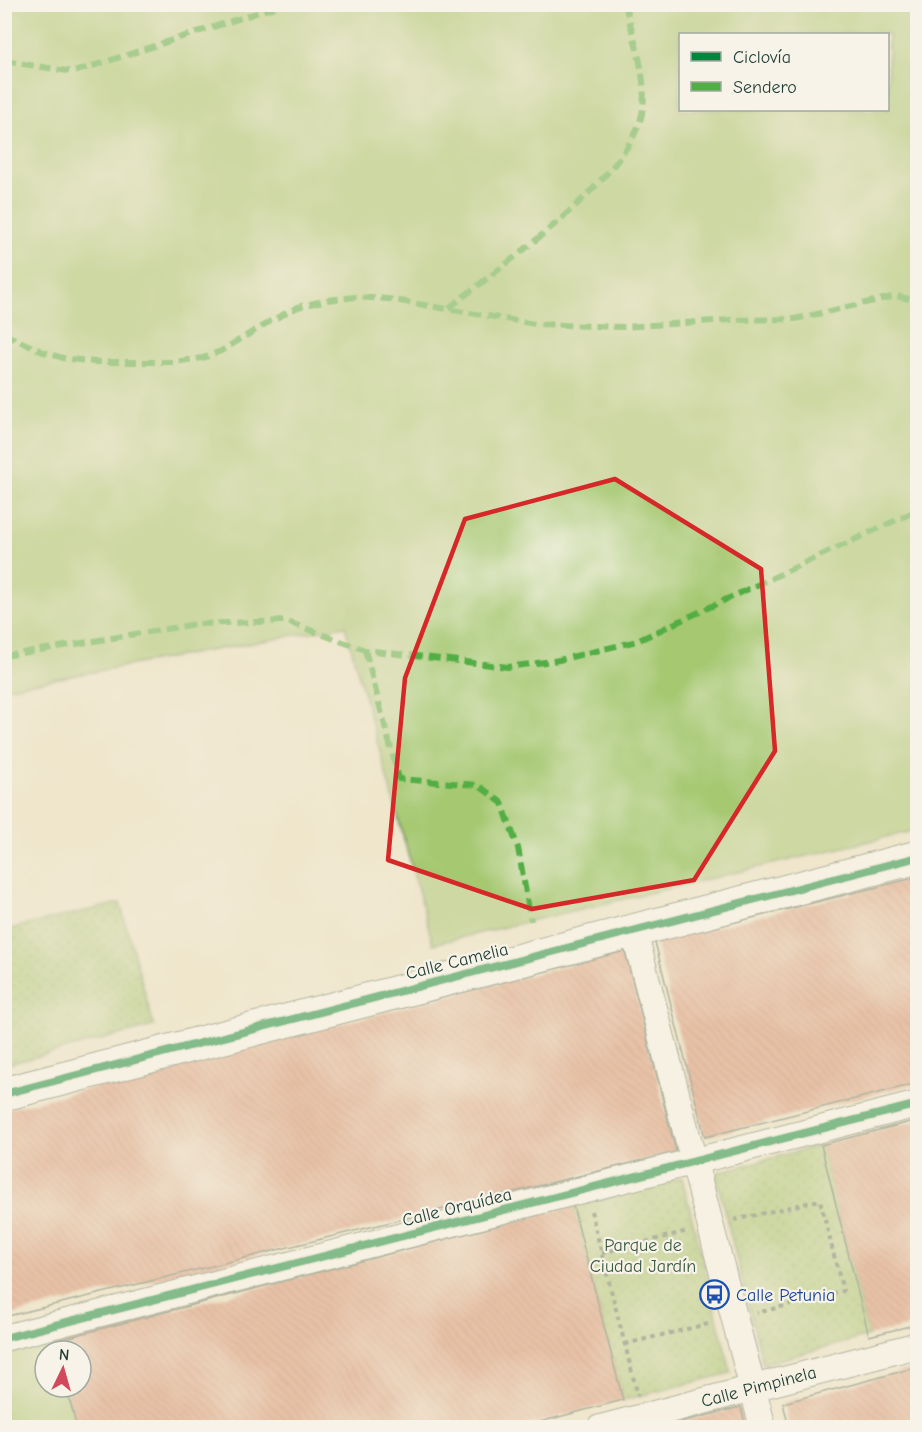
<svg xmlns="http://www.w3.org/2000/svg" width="922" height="1432" font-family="'Comic Neue',sans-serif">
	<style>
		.green { fill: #a5c871; stroke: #628252; stroke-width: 1.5; fill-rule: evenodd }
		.park { fill: url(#park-dots); stroke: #628252; stroke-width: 1.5 }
		.building { fill: url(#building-back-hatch) }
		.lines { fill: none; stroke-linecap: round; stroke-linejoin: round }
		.street-casing { stroke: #687869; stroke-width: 28 }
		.secondary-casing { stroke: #687869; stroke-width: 35 }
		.path { stroke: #687869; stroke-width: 4; stroke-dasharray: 4.5 4.5; stroke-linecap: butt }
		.street { stroke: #fff; stroke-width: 26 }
		.secondary { stroke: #fff; stroke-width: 33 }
		.quiet { stroke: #52ad45; stroke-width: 6; stroke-dasharray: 12 6; stroke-linecap: butt }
		.cycleway-casing { stroke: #f7f3e8; stroke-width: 11 }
		.cycleway { stroke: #00873e; stroke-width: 8 }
		.marked { fill: none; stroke: #d62828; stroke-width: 4.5; stroke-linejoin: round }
		.labels { text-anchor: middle; stroke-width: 4.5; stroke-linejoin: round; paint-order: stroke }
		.street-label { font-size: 18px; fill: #1f3d34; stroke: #f7f3e8 }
		.park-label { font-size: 18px; fill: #3a5940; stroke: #f7f3e8 }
		.transit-label { font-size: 18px; fill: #164399; stroke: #f7f3e8; text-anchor: start }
	</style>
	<defs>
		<pattern id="park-dots" width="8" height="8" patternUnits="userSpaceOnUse" patternTransform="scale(1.5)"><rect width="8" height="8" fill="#a5c871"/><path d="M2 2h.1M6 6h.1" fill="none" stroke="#86a45e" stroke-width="1.8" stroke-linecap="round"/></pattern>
		<pattern id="building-back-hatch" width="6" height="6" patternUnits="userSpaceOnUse" patternTransform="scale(1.5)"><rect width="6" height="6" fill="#e09477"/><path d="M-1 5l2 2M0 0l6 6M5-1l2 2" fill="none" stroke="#b57a62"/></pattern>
	</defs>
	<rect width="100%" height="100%" fill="#f7f3e8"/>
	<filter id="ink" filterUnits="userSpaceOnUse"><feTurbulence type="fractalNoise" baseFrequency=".0167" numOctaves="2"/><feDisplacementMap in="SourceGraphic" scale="12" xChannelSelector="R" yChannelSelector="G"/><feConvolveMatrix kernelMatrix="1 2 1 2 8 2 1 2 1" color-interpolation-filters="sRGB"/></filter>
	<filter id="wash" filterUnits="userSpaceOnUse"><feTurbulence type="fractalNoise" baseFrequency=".008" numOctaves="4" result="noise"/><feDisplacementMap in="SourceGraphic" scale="24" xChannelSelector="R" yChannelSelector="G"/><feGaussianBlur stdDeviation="1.35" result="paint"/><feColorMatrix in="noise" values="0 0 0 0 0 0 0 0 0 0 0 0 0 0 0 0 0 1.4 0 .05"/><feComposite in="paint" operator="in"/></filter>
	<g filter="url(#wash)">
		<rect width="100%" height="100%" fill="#efe6cc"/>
		<g class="green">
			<path d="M 5,4 L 917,5 L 917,830 L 433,944 L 345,626 L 5,688 ZM 680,34 L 888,34 L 888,110 L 680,110 Z"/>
			<polygon points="54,1341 56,1351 45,1351 45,1387 66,1387 77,1427 6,1427 4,1421 4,1354"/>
		</g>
		<g class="park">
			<polygon points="120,903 154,1026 5,1065 5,930"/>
			<polygon points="821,1145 869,1336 763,1364 715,1173"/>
			<polygon points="682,1178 731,1373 623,1400 573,1206"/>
		</g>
		<g id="blocks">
			<g class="building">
				<polygon points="918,877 918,1083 705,1137 655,942"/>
				<polygon points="625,951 676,1152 4,1317 4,1110"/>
				<polygon points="918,1120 918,1324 869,1336 821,1145"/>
				<polygon points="573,1206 623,1400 517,1428 140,1428 139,1424 124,1428 77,1428 66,1387 81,1387 81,1351 56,1351 54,1341"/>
				<polygon points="918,1367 918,1428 789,1428 783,1403"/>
				<polygon points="741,1407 746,1428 662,1428 685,1421"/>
			</g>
		</g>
	</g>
	<g filter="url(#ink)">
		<use href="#blocks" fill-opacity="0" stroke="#687869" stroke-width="1.5"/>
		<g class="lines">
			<defs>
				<g id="street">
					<polyline points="634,931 763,1428"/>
					<polyline points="4,1338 918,1104"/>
					<path id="s1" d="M 600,1428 L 918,1345"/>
				</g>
				<polyline id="secondary" points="4,1094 918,857"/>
			</defs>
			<use href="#street" class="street-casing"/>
			<use href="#secondary" class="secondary-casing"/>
			<g class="path">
				<polyline points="591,1211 638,1396"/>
				<polyline points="734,1220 820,1200 843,1291 757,1313"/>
				<polyline points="602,1253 688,1231"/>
				<polyline points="625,1344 712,1323"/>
			</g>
			<use href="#street" class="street"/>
			<use href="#secondary" class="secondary"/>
			<g class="quiet">
				<polyline points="4,61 74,72 284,4"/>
				<path d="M 449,308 C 501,266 635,175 643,108 C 647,74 633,37 625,4"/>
				<polyline points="4,334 43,352 63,358 94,362 173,362 203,358 221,351 269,322 298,307 327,300 356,297 388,299 535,324 623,327 730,320 795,319 896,296 918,301"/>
				<polyline points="365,650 399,779 478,785 502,803 518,848 531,921"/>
				<polyline points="4,656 196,624 285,621 365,650 508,667 559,660 637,641 918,510"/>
			</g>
			<defs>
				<g id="cycleway">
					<polyline points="4,1094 918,857"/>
					<polyline points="4,1338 918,1104"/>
				</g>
			</defs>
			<use href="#cycleway" class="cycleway-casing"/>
			<use href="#cycleway" class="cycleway"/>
		</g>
	</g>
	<path d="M0 0H922V1432H0ZM 615,479 L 761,569 L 775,751 L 694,880 L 532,909 L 388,860 L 405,678 L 465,519 Z" fill="#efe6cc" fill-opacity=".55" fill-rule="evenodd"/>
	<path class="marked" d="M 615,479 L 761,569 L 775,751 L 694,880 L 532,909 L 388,860 L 405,678 L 465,519 Z"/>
	<defs>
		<symbol id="bus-ring" viewBox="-11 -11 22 22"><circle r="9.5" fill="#f7f3e8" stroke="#1a4fb4" stroke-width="1.5"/><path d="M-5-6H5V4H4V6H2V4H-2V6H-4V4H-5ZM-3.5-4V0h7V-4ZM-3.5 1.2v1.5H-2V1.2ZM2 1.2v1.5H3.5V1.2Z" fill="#1a4fb4"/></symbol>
	</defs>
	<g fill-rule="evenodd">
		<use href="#bus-ring" x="698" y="1278" width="33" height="33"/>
	</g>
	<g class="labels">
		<g class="street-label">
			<text transform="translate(457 961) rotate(-14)" y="6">Calle Camelia</text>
			<text transform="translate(457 1207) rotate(-14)" y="6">Calle Orquídea</text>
			<text dy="6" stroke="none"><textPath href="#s1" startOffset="164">Calle Pimpinela</textPath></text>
		</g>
		<g class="park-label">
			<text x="643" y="1251">Parque de<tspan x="643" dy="21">Ciudad Jardín</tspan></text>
		</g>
		<g class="transit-label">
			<text x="736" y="1301">Calle Petunia</text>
		</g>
	</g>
	<rect width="922" height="1432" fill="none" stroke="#f7f3e8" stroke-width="24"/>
	<rect x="679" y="33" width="210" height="78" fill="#f7f3e8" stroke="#a1aaa0" stroke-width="1.5"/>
	<rect x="691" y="52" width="30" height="9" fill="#00873e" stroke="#a1aaa0" stroke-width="1.5"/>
	<text x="733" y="63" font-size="18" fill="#1f3d34">Ciclovía</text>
	<rect x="691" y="82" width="30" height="9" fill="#52ad45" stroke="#a1aaa0" stroke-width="1.5"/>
	<text x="733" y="93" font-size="18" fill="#1f3d34">Sendero</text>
	<g transform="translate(63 1369) rotate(5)"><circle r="28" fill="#f7f3e8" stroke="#a1aaa0" stroke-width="1.5"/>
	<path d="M0-4.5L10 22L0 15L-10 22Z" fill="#d1495b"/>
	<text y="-9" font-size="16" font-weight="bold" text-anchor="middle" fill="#1f3d34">N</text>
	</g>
</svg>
